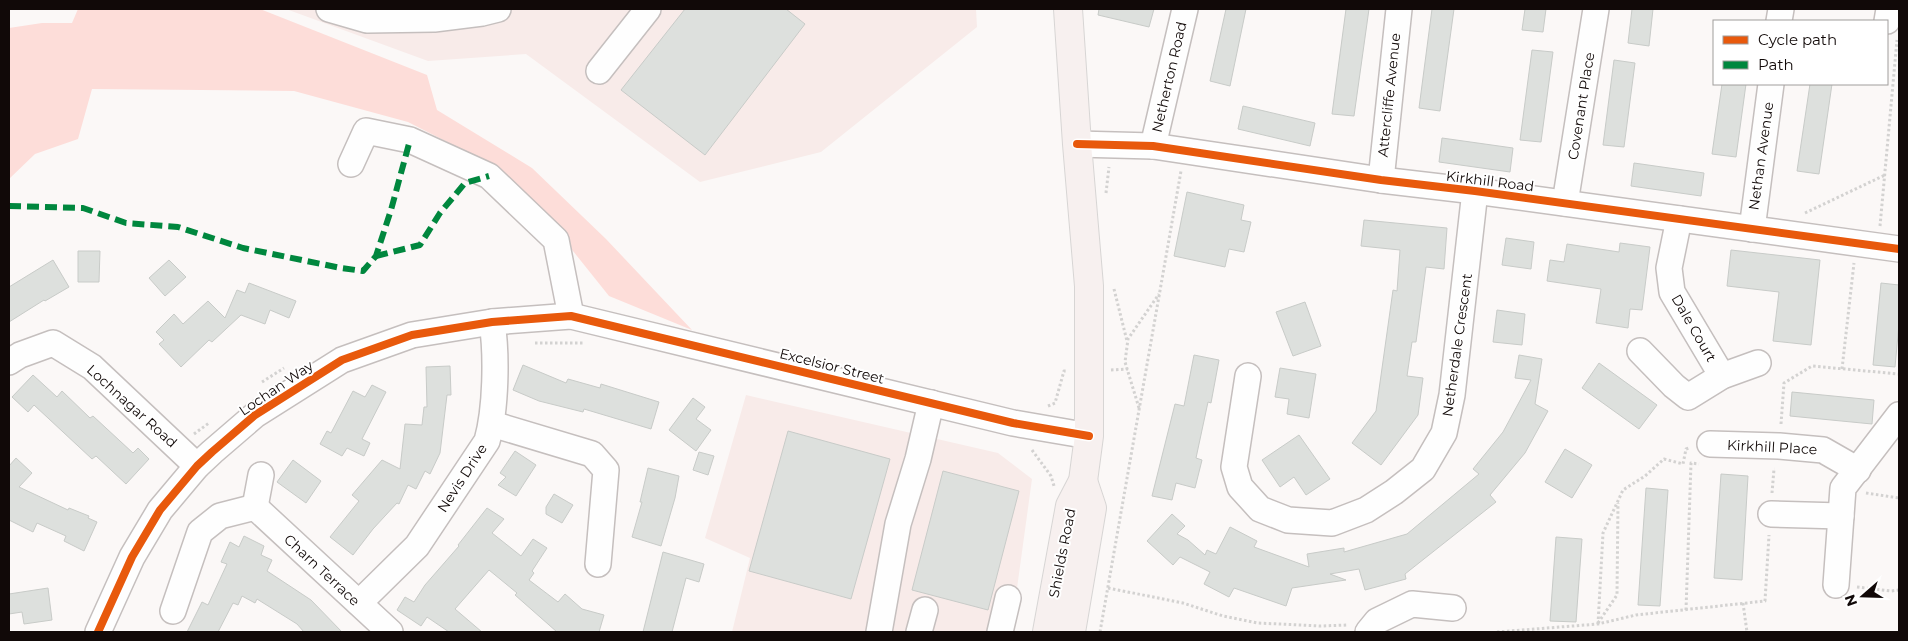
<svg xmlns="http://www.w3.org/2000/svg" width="1908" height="641" font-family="Montserrat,sans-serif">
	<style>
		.built { fill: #f8ebe9 }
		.green { fill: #fdddd9 }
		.building { fill: #dde0dd; stroke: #c8cbc8 }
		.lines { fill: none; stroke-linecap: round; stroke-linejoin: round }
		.minor-casing { stroke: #c5bfbe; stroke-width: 28 }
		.major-casing { stroke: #d7d5d4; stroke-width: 30 }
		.path { stroke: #d3d2d1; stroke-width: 3; stroke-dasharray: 2.5 2.5; stroke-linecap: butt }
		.minor { stroke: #fefefe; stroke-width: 25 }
		.major { stroke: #f7f0ef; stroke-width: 28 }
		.quiet { stroke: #00873e; stroke-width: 6; stroke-dasharray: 12 6; stroke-linecap: butt }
		.cycleway-casing { stroke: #fff; stroke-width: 11 }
		.cycleway { stroke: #e8590c; stroke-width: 8 }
		.labels { text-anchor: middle; stroke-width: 4; stroke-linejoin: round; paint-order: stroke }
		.street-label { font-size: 14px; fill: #110908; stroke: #fff }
	</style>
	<rect width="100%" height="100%" fill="#fbf8f7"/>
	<g class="built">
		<polygon points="286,9 976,9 977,27 821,152 700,182 526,54 428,61"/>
		<polygon points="746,395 998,453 1032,479 1011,632 732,632 750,558 705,538"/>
	</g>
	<polygon class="green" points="78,9 260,9 427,75 437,110 532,168 606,239 692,330 609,296 573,251 524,196 457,147 408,122 294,91 92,89 78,139 35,154 9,179 9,28 42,23 72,23"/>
	<g class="building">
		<polygon points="685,9 786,9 805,24 705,155 621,90"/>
		<polygon points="1099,9 1154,9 1149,27 1098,15"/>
		<polygon points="1226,9 1246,9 1230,86 1210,81"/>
		<polygon points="1346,9 1369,9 1354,116 1332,114"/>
		<polygon points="1432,9 1454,9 1440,111 1419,108"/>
		<polygon points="1525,9 1546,9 1543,32 1522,30"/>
		<polygon points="1632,9 1653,9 1649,46 1628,43"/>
		<polygon points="1532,50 1553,52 1541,142 1520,140"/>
		<polygon points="1614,60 1635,63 1624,147 1603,145"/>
		<polygon points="1722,84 1746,84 1736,157 1712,154"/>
		<polygon points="1810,84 1832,84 1819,174 1797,171"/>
		<polygon points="1243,106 1315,123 1310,146 1238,129"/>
		<polygon points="1442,138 1513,148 1510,172 1439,162"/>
		<polygon points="1634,163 1704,173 1701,196 1631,186"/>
		<polygon points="1187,192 1244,205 1241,220 1251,222 1244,252 1229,249 1225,267 1174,256"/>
		<polygon points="1364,220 1447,228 1444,269 1426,267 1416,342 1412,342 1407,376 1423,378 1418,415 1381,465 1352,443 1376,411 1393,290 1397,291 1400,250 1361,246"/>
		<polygon points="1506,238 1534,242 1531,269 1502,265"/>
		<polygon points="1620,243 1650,247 1642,310 1630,309 1628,328 1596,323 1601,289 1547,281 1550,260 1564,262 1567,244 1619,252"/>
		<polygon points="1731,250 1820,260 1811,345 1773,341 1779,292 1727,286"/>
		<polygon points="78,251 100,251 99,282 78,282"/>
		<polygon points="53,260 69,287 45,301 44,300 9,322 9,287"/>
		<polygon points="169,260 186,277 165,296 149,278"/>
		<polygon points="249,283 296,301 289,318 270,310 265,324 241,315 212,342 209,340 181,367 159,344 164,340 156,332 174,314 183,324 208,301 225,318 237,290 245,293"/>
		<polygon points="1881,283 1899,285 1899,324 1895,367 1873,365"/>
		<polygon points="1305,302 1321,346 1293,356 1276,312"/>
		<polygon points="1497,310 1525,314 1522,345 1493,342"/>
		<polygon points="1194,355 1219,360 1211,403 1208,402 1196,458 1202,460 1195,488 1176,483 1172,500 1152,496 1175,404 1184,406"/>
		<polygon points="1519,355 1542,359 1535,404 1548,411 1525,453 1490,495 1496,502 1405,574 1406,579 1365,590 1359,569 1330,574 1346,580 1292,588 1286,606 1234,588 1229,597 1204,584 1210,572 1180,557 1173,565 1147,541 1172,514 1185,526 1177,534 1188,540 1205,555 1207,550 1216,554 1230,527 1257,541 1254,547 1309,567 1307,554 1344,548 1344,552 1407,534 1479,474 1473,469 1503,432 1531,380 1515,378"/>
		<polygon points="1599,363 1657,405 1639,429 1582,388"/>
		<polygon points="523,365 566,383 568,379 600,388 601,384 659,402 651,429 584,409 583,412 539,401 513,390"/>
		<polygon points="450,366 451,395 447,395 440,453 430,474 425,471 416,489 408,485 399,504 397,503 373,529 353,555 330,537 359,501 352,495 382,460 400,469 405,424 422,425 424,407 427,407 426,367"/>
		<polygon points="1280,368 1316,374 1309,418 1287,414 1289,399 1275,397"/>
		<polygon points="33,375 57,397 62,391 90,418 93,416 133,453 138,448 149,459 126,484 96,456 92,459 34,405 28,412 12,397"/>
		<polygon points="372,385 386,392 362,439 370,443 364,456 347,448 342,456 320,444 327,431 331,433 353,391 365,397"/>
		<polygon points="1792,392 1874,400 1872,424 1790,416"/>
		<polygon points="693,398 705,407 696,419 711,430 696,451 669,430"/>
		<polygon points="788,431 890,459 851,599 749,571"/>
		<polygon points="1299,435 1330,479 1306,495 1294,477 1280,487 1262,460"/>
		<polygon points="1565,449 1592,465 1572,498 1545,482"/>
		<polygon points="515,451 536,465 516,496 498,485 506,477 500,473"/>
		<polygon points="699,452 714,456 708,475 693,470"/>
		<polygon points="16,458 32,473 19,487 68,510 69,508 89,516 88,518 97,522 84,551 64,541 66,536 37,523 33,532 9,520 9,466"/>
		<polygon points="293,460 321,481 306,503 277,482"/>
		<polygon points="648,468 679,476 675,498 661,546 632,537 642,502 640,502"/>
		<polygon points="943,471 1019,491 988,610 912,590"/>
		<polygon points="1721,474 1748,476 1742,580 1714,578"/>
		<polygon points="1646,488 1668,490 1660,606 1638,605"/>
		<polygon points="554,494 573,505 562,523 546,514 546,507"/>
		<polygon points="487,508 504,519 492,533 521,556 533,539 547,548 532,571 534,573 529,580 558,602 565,594 582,609 604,615 599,632 557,632 515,595 517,593 489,570 455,609 482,632 449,632 427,617 421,626 397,610 405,597 414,602 425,585 459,546 458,545"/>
		<polygon points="244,536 264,546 261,555 272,560 267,571 311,600 342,632 304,632 297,624 257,599 255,603 242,596 238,605 233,603 218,632 187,632 202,602 208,605 227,564 221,562 230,542 239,547"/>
		<polygon points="1556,537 1582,539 1576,622 1550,621"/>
		<polygon points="663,552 704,564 699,582 686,578 672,632 643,632"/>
		<polygon points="48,588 52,620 24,624 22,612 9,614 9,594"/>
	</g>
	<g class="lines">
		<defs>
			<g id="minor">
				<polyline points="329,9 367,20 434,19 482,13 498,9"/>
				<polyline points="1779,21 1781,9"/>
				<polyline points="1887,21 1889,9"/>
				<polyline points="599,71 648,9"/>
				<polyline points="1077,144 1153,146 1381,180 1475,191 1899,249"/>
				<polyline points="1153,146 1185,9"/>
				<polyline points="351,164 366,131 410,140 489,176 556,240 571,316"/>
				<polyline points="1381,180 1399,9"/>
				<polyline points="1565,203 1596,9"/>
				<polyline points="1679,219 1669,268 1672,292 1722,376"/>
				<polyline points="1752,229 1771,84"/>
				<polyline points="1640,351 1674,386 1688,397 1722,376 1758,363"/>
				<polyline points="9,362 20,355 53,343 92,367 197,466"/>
				<polyline points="1248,376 1234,467 1240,487 1260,509 1288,520 1332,523 1366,510 1394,492 1423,469 1444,433 1452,395 1475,191"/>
				<polyline points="492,424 592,454 606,470 598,564"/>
				<polyline points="1710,444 1779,446 1823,450 1858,470"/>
				<polyline points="255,507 261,475"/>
				<polyline points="1771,514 1841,516"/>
				<polyline points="1836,585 1843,488 1899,415"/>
				<path d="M 359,603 L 417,546 L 487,441 C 496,409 497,355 492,322"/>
				<polyline points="173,611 200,532 220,516 255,507 390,632"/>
				<polyline points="98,632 132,557 160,510 197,466 212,452 255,415 342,360 412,335 492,322 571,316 1013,423 1089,436"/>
				<polyline points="879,632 898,524 918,459 931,403"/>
				<polyline points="919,632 925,610"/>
				<polyline points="1000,632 1008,598"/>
				<polyline points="1368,632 1377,621 1412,604 1453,608"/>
			</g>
			<g id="major">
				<polyline points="1047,632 1070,506 1083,481 1089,436 1089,286 1077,144 1068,9"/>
				<polyline points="1071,632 1092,508 1083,481"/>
			</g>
		</defs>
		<use href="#minor" class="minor-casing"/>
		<use href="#major" class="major-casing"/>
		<g class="path">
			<polyline points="1106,193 1109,167"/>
			<polyline points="1805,213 1885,175"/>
			<polyline points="1880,226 1897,40"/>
			<polyline points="1114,289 1127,341"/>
			<polyline points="535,343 584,343"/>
			<polyline points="1842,369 1854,263"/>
			<polyline points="1111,370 1128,369"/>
			<polyline points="262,382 284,368"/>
			<polyline points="1048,406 1055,403 1064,371 1067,371"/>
			<polyline points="1139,408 1125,362 1128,339 1159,294"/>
			<polyline points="1781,424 1784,383 1812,366 1899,374"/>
			<polyline points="194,434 209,423"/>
			<polyline points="1032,450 1051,476 1054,486"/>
			<polyline points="1772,493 1774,469 1775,469"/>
			<polyline points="1866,493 1899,498"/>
			<polyline points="1857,587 1891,591 1899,590"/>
			<polyline points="1108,588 1183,603 1223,616 1258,623 1321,626 1348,625"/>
			<polyline points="1743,603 1747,632"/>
			<polyline points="1686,610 1691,463 1699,464"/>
			<polyline points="1598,623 1617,595 1618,503"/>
			<polyline points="1598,624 1603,533 1623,490 1645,476 1664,459 1683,464 1686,449 1689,448"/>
			<polyline points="1100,632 1181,171"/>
			<polyline points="1497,632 1598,624 1636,615 1765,601 1769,535"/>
		</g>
		<use href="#minor" class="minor"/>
		<use href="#major" class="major"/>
		<g class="quiet">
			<polyline points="9,206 83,208 126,223 178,227 243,248 341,268 363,271 376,256 391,210 410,140"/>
			<polyline points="376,256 420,245 440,213 465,183 489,176"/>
		</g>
		<defs>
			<g id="cycleway">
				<polyline points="1077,144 1153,146 1381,180 1475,191 1899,249"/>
				<polyline points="98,632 132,557 160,510 197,466 212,452 255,415 342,360 412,335 492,322 571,316 1013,423 1089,436"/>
			</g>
		</defs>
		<use href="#cycleway" class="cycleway-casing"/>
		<use href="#cycleway" class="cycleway"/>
	</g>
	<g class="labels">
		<g class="street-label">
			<text transform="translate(1169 77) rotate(-77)" y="5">Netherton Road</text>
			<text transform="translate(1389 95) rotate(-84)" y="5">Attercliffe Avenue</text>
			<text transform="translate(1581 106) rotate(-81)" y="5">Covenant Place</text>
			<text transform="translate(1761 156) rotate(-82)" y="5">Nethan Avenue</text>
			<text transform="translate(1490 181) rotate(7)" y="5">Kirkhill Road</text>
			<text transform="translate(1694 328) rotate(60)" y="5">Dale Court</text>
			<text transform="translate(1457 345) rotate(-82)" y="5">Netherdale Crescent</text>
			<text transform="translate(832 366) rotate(14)" y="5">Excelsior Street</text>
			<text transform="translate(276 388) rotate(-34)" y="5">Lochan Way</text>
			<text transform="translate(132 406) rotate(42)" y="5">Lochnagar Road</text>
			<text transform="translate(1772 447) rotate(3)" y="5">Kirkhill Place</text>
			<text transform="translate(462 478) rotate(-57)" y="5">Nevis Drive</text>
			<text transform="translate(1062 553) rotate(-79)" y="5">Shields Road</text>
			<text transform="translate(322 570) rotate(43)" y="5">Charn Terrace</text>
		</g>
	</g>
	<rect width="1908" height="641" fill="none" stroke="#110908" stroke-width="20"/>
	<rect x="1713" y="20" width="175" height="65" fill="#ffffff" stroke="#a09d9c"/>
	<rect x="1723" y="36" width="25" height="8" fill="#e8590c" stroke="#a09d9c"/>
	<text x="1758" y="45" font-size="15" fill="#110908">Cycle path</text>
	<rect x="1723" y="61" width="25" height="8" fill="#00873e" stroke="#a09d9c"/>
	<text x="1758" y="70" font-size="15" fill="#110908">Path</text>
	<g transform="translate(1863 596) rotate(250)" stroke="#ffffff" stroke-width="4" paint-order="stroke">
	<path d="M0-4L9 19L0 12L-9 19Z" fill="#110908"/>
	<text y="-8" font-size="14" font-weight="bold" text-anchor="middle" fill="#110908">N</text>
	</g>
</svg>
